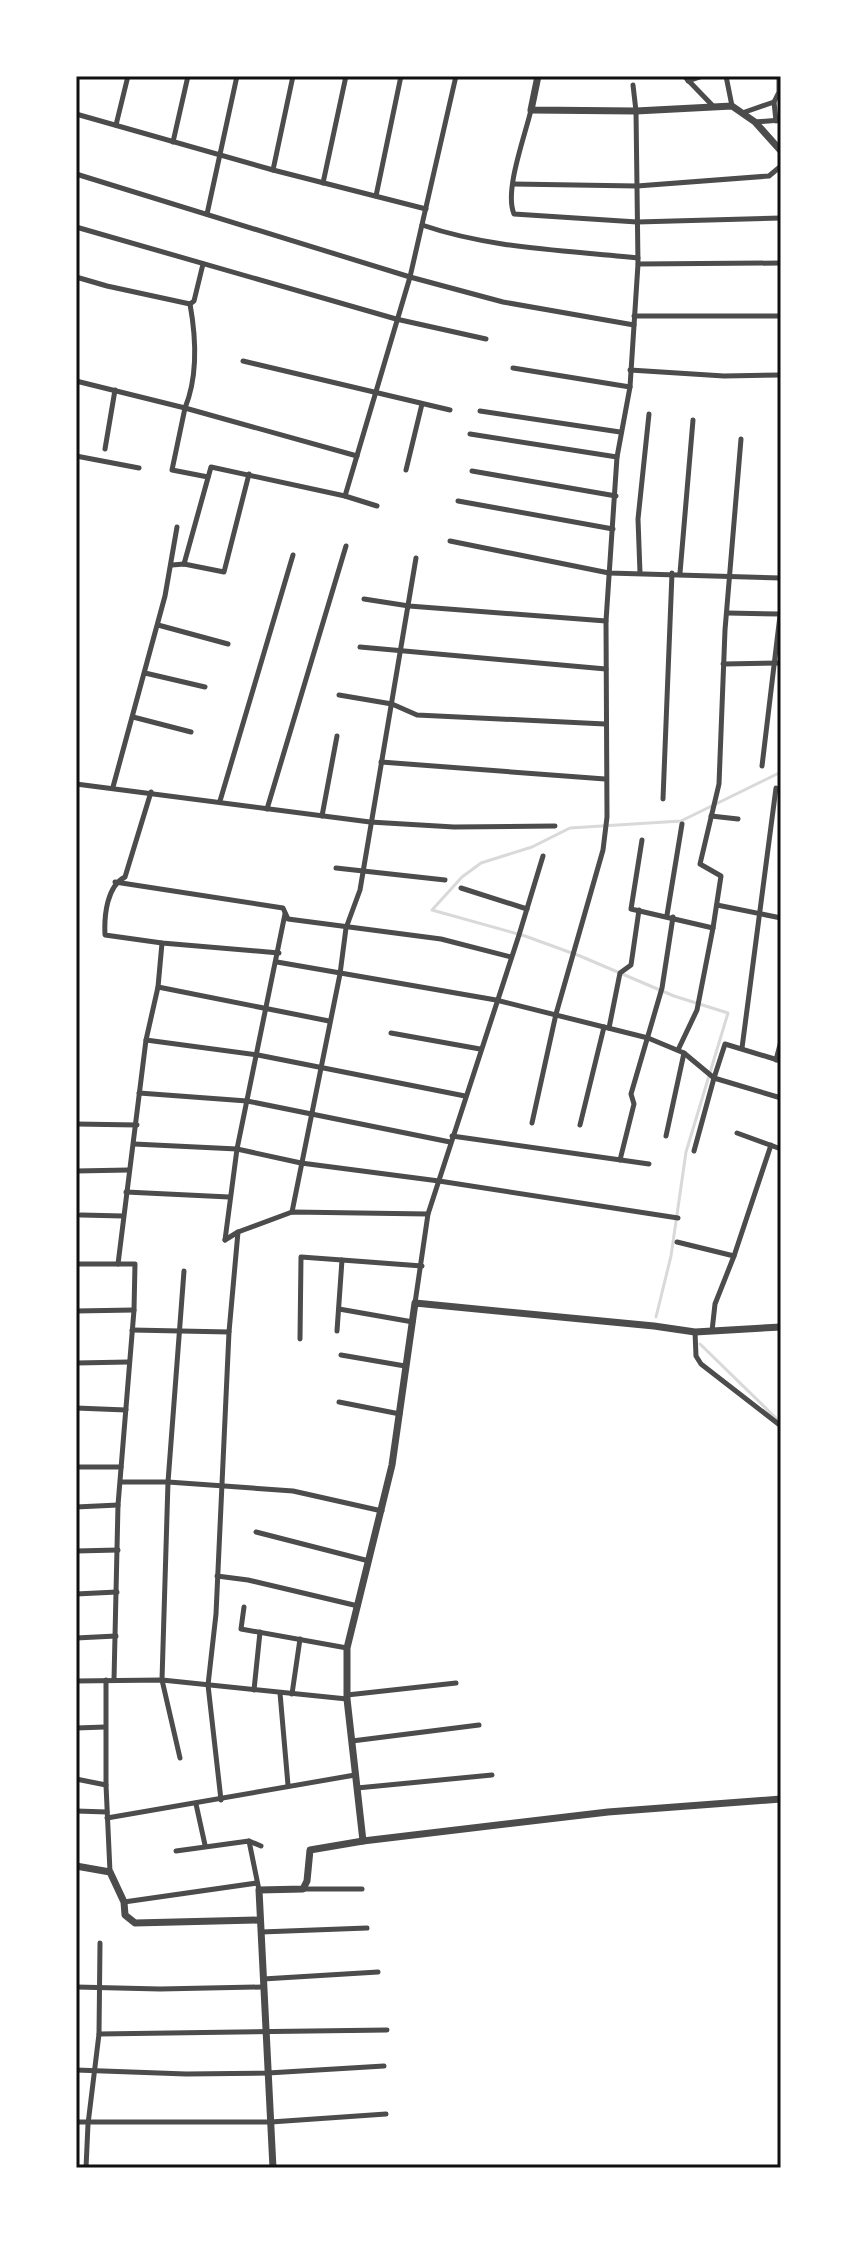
<svg xmlns="http://www.w3.org/2000/svg" width="857" height="2244" font-family="'Asap Condensed',sans-serif">
	<style>
		.lines { fill: none; stroke-linecap: round; stroke-linejoin: round }
		.stream { stroke: #d9d9d9; stroke-width: 3 }
		.minor { stroke: #4c4c4c; stroke-width: 5 }
		.tertiary { stroke: #4c4c4c; stroke-width: 7 }
		.neatline { fill: none; stroke: #111; stroke-width: 3 }
	</style>
	<rect width="100%" height="100%" fill="#fff"/>
	<g class="lines">
		<g class="stream">
			<polyline points="656,1317 671,1256 686,1152 728,1013 674,996 580,956 525,936 432,910 462,877 481,863 532,847 570,828 681,821 781,772"/>
			<polyline points="700,1344 781,1423"/>
		</g>
		<g class="minor">
			<polyline points="684,76 713,106"/>
			<polyline points="726,76 732,106"/>
			<polyline points="688,81 703,76"/>
			<polyline points="774,102 776,121"/>
			<path d="M 531,110 C 525,136 504,191 514,214 L 637,222 L 781,218"/>
			<polyline points="745,112 774,102 779,92 779,76"/>
			<polyline points="76,114 273,170 426,209"/>
			<polyline points="755,122 781,120"/>
			<polyline points="116,125 128,76"/>
			<polyline points="173,142 188,76"/>
			<polyline points="273,170 293,76"/>
			<polyline points="76,174 410,277 503,302 634,325"/>
			<polyline points="323,183 346,76"/>
			<polyline points="513,184 637,186 769,176 781,166"/>
			<polyline points="376,196 401,76"/>
			<polyline points="207,214 237,76"/>
			<path d="M 422,225 C 492,249 565,250 638,258"/>
			<polyline points="76,227 396,319 486,339"/>
			<polyline points="638,264 781,263"/>
			<polyline points="76,277 107,286 190,304 194,301 203,264"/>
			<polyline points="634,316 781,316"/>
			<polyline points="243,361 450,410"/>
			<polyline points="513,368 630,387"/>
			<polyline points="630,370 724,376 781,375"/>
			<path d="M 76,381 L 185,408 C 198,376 196,337 190,304"/>
			<polyline points="480,411 620,432"/>
			<polyline points="470,434 617,457"/>
			<polyline points="105,449 115,390"/>
			<polyline points="76,456 139,468"/>
			<polyline points="406,470 422,404"/>
			<polyline points="472,471 616,496"/>
			<polyline points="208,477 172,470 185,408 357,456"/>
			<polyline points="345,496 410,277 456,76"/>
			<polyline points="458,501 613,529"/>
			<polyline points="450,541 609,573 781,578"/>
			<polyline points="184,564 211,467 345,496 377,506"/>
			<polyline points="172,565 184,564 224,572 249,474"/>
			<polyline points="640,573 638,519 649,414"/>
			<polyline points="680,573 693,420"/>
			<polyline points="364,599 409,606 606,621"/>
			<polyline points="727,613 780,614"/>
			<polyline points="158,625 228,644"/>
			<polyline points="360,647 606,669"/>
			<polyline points="723,664 781,663"/>
			<polyline points="145,673 205,687"/>
			<polyline points="339,695 392,704 417,715 605,724"/>
			<polyline points="133,717 191,732"/>
			<polyline points="381,762 605,779"/>
			<polyline points="762,766 781,607"/>
			<polyline points="76,784 370,822 454,827 555,826"/>
			<polyline points="113,787 165,596 177,527"/>
			<path d="M 151,792 L 125,877 C 107,886 104,915 105,935 L 162,943 L 279,953"/>
			<polyline points="663,799 672,573"/>
			<polyline points="220,801 293,555"/>
			<polyline points="267,809 346,546"/>
			<polyline points="322,816 337,736"/>
			<polyline points="711,816 738,819"/>
			<polyline points="642,840 631,909 713,928 697,1010 678,1050"/>
			<polyline points="336,868 445,880"/>
			<polyline points="115,882 283,908 288,919 441,939 511,957"/>
			<polyline points="461,888 527,909"/>
			<polyline points="717,905 781,918"/>
			<polyline points="667,915 682,824"/>
			<polyline points="713,928 721,876 700,864 719,784 725,630 741,439"/>
			<polyline points="277,962 496,1000 648,1038 684,1053 714,1078 694,1151"/>
			<polyline points="158,987 329,1021"/>
			<polyline points="609,1028 620,973 631,965 639,910"/>
			<polyline points="391,1033 480,1049"/>
			<polyline points="146,1040 258,1055 465,1096"/>
			<polyline points="742,1048 776,788"/>
			<polyline points="776,1060 781,1041"/>
			<polyline points="781,1061 725,1044 714,1078 781,1098"/>
			<polyline points="139,1093 247,1101 450,1142"/>
			<polyline points="532,1123 556,1014 603,850 607,817 606,621 617,457 630,387 638,264 636,111 633,85"/>
			<polyline points="76,1124 137,1125"/>
			<polyline points="580,1125 604,1027"/>
			<polyline points="737,1133 781,1149"/>
			<polyline points="452,1136 649,1164"/>
			<polyline points="666,1136 684,1053"/>
			<polyline points="134,1144 237,1149 301,1163 439,1181 678,1218"/>
			<polyline points="620,1160 634,1104 631,1094 662,988 673,917"/>
			<polyline points="76,1171 129,1170"/>
			<polyline points="126,1192 229,1197"/>
			<polyline points="292,1212 340,974 346,928 360,890 416,558"/>
			<polyline points="81,1215 123,1216"/>
			<polyline points="225,1240 237,1149 285,914"/>
			<polyline points="225,1240 238,1232 292,1212 428,1214"/>
			<polyline points="677,1242 734,1256"/>
			<polyline points="76,1264 135,1264 134,1310 118,1505 114,1680"/>
			<polyline points="118,1264 146,1040 158,987 162,943"/>
			<polyline points="415,1303 428,1214 519,935 543,856"/>
			<polyline points="339,1309 413,1322"/>
			<polyline points="76,1311 134,1310"/>
			<polyline points="132,1330 229,1332"/>
			<polyline points="337,1331 342,1260 422,1266"/>
			<polyline points="712,1331 715,1304 734,1256 771,1145"/>
			<polyline points="695,1332 696,1356 701,1364 781,1426"/>
			<polyline points="300,1339 301,1257 342,1260"/>
			<polyline points="341,1355 405,1366"/>
			<polyline points="76,1363 129,1362"/>
			<polyline points="339,1402 400,1414"/>
			<polyline points="76,1408 126,1410"/>
			<polyline points="76,1467 121,1467"/>
			<polyline points="121,1482 168,1482 293,1491 382,1511"/>
			<polyline points="76,1507 118,1505"/>
			<polyline points="256,1532 369,1561"/>
			<polyline points="76,1551 118,1550"/>
			<polyline points="217,1576 248,1580 358,1606"/>
			<polyline points="76,1594 117,1592"/>
			<polyline points="244,1607 241,1629 347,1648"/>
			<polyline points="76,1638 116,1636"/>
			<polyline points="106,1680 106,1785 110,1872"/>
			<polyline points="76,1681 162,1680 347,1699"/>
			<polyline points="254,1690 260,1632"/>
			<polyline points="280,1693 288,1785"/>
			<polyline points="292,1694 300,1639"/>
			<polyline points="347,1695 456,1683"/>
			<polyline points="76,1728 105,1727"/>
			<polyline points="352,1741 479,1725"/>
			<polyline points="180,1758 162,1680 168,1482 184,1271"/>
			<polyline points="76,1779 106,1785"/>
			<polyline points="357,1788 492,1775"/>
			<polyline points="221,1800 208,1685 216,1614 229,1332 238,1232"/>
			<polyline points="196,1804 205,1845"/>
			<polyline points="76,1811 107,1812"/>
			<polyline points="107,1818 355,1775"/>
			<polyline points="249,1841 261,1846"/>
			<polyline points="176,1851 249,1841 259,1890"/>
			<polyline points="303,1889 362,1889"/>
			<polyline points="124,1902 257,1883"/>
			<polyline points="261,1932 367,1928"/>
			<polyline points="263,1979 378,1972"/>
			<polyline points="76,1987 160,1989 262,1987"/>
			<polyline points="99,2034 387,2030"/>
			<polyline points="76,2070 186,2074 268,2073 384,2066"/>
			<polyline points="76,2122 271,2122 386,2114"/>
			<polyline points="86,2168 88,2124 99,2034 100,1943"/>
		</g>
		<g class="tertiary">
			<polyline points="538,76 531,110 636,111 732,106 755,122 781,151"/>
			<polyline points="363,1841 347,1699 347,1648 392,1465 415,1303 654,1326 695,1332 781,1327"/>
			<polyline points="76,1866 110,1872 124,1902 125,1915 135,1923 260,1920"/>
			<polyline points="273,2168 259,1890 303,1889 307,1881 310,1850 363,1841 608,1812 781,1799"/>
		</g>
	</g>
	<rect width="857" height="2244" fill="none" stroke="#ffffff" stroke-width="156"/>
	<rect x="78" y="78" width="701" height="2088" class="neatline"/>
</svg>
